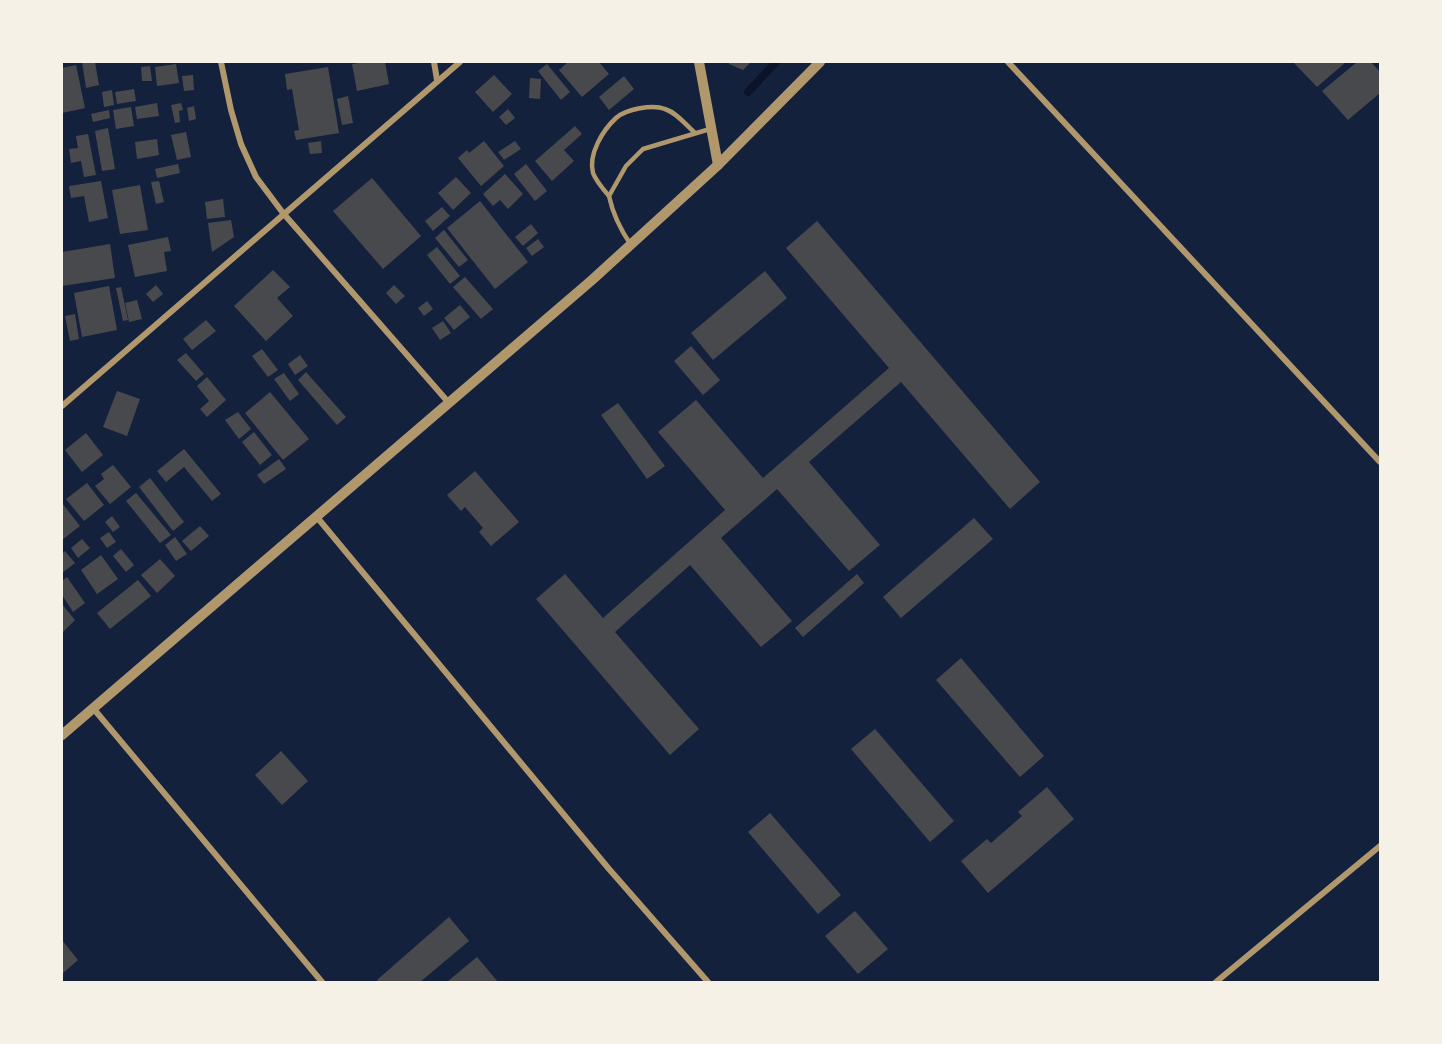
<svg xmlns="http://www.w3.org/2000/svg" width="1442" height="1044" font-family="'Titillium Web',sans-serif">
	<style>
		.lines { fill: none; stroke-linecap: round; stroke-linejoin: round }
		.stream { stroke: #0b132b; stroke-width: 8 }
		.building { fill: #48494c }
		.service { stroke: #b1986c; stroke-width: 4.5 }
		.minor { stroke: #b1986c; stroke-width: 6 }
		.tertiary { stroke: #b1986c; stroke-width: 10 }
	</style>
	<rect width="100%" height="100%" fill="#14213d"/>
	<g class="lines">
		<polyline class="stream" points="748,92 776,62"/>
	</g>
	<g class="building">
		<polygon points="82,62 95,62 99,85 86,88"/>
		<polygon points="365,62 385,62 389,84 357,91 352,64"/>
		<polygon points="568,62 599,62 609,74 582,97 559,70"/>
		<polygon points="729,62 751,62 743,70 729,64"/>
		<polygon points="1293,62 1346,62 1317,87"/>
		<polygon points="1357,62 1371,62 1380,72 1380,93 1348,120 1322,91"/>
		<polygon points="176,64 179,83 157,86 155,67"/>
		<polygon points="547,64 570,92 561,100 538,71"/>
		<polygon points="76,65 85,108 62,113 62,68"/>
		<polygon points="150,66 152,81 142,81 141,67"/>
		<polygon points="328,67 339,133 296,140 294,131 299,130 292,89 287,90 285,74"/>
		<polygon points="193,75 194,90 184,91 182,76"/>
		<polygon points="494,75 512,94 493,112 475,92"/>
		<polygon points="624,76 634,89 609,110 599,97"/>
		<polygon points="530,78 541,79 540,99 529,98"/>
		<polygon points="134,89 136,101 117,104 115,92"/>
		<polygon points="112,90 114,105 104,107 102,92"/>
		<polygon points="348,96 353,123 342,125 337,99"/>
		<polygon points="157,103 159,116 137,119 135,107"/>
		<polygon points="181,103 183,110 179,111 180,122 175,123 171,105"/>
		<polygon points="194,106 196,119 189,121 187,108"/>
		<polygon points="131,107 134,126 116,129 113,110"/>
		<polygon points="508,109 515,118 506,125 499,117"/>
		<polygon points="109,110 110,118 93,122 91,114"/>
		<polygon points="575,126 582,134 564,150 574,161 552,181 535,161"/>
		<polygon points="108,128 115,169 102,171 95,131"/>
		<polygon points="186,132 191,157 177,160 171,135"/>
		<polygon points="88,134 96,175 84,177 81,161 71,163 69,149 78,148 76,136"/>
		<polygon points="157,139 159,155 137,159 135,142"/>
		<polygon points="321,141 322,153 310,154 308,143"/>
		<polygon points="484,141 504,166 481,186 458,158 467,150 469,153"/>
		<polygon points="515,141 521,149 504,160 498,152"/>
		<polygon points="178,164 180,173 157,178 155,169"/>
		<polygon points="526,164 547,191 535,201 514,174"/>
		<polygon points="505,174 523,194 508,209 500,200 493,206 483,194"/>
		<polygon points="456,177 471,193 453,210 438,193"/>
		<polygon points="372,178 421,236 383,269 333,211"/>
		<polygon points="101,181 108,218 89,222 84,196 71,198 69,186"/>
		<polygon points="159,181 164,202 156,204 151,182"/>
		<polygon points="140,185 148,230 120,234 112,190"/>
		<polygon points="223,199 225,217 207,219 205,202"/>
		<polygon points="480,201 528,262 495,289 447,228"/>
		<polygon points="442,207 450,216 433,231 425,221"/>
		<polygon points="231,220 234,237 212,252 208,223"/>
		<polygon points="817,221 1040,482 1010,509 901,382 809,462 880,545 849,571 777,489 721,538 792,621 761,647 690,565 615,632 699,729 670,755 536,599 565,574 603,618 725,510 658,432 696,400 763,478 889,368 786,248"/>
		<polygon points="531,224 538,233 523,246 515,237"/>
		<polygon points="444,230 468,260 459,267 435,238"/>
		<polygon points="168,237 171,251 164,252 167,271 135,277 128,245"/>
		<polygon points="538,239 544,247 532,256 526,248"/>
		<polygon points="110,244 115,278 62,286 62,252"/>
		<polygon points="437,247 460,276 450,284 427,255"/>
		<polygon points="273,270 290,287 277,298 293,316 266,341 234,306"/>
		<polygon points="765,271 787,298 713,360 691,333"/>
		<polygon points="465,277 493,309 481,319 453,287"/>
		<polygon points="156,285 163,294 153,302 146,294"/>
		<polygon points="394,285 405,296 396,304 386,293"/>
		<polygon points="109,286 117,330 82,337 74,293"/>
		<polygon points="121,287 128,320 123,321 116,288"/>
		<polygon points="137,300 142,319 129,322 125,303"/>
		<polygon points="427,301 433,309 424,316 418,308"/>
		<polygon points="460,305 470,317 454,330 444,318"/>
		<polygon points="75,314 79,339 70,341 65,316"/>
		<polygon points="206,320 216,331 192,350 183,339"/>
		<polygon points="443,321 451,333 440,340 432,328"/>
		<polygon points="691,346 720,380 703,395 674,361"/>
		<polygon points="262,349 278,370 268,377 252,356"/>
		<polygon points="186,353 204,374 196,381 177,360"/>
		<polygon points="300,355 308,366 295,375 288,364"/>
		<polygon points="306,372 346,417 337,425 298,380"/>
		<polygon points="284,373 299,394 290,401 274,379"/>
		<polygon points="207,377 226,400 207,417 200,409 209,401 197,386"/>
		<polygon points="117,391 140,399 127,436 103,427"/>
		<polygon points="270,392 309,439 283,460 245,413"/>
		<polygon points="618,403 665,466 647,479 601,415"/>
		<polygon points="238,412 251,429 239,439 225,420"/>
		<polygon points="254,432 272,455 260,465 242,442"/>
		<polygon points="86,433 103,455 82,472 65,450"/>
		<polygon points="184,449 221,494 212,501 184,467 166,482 157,471"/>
		<polygon points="279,459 286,469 264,484 257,475"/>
		<polygon points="113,465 131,487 110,504 95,486 104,479 101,474"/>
		<polygon points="475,471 519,522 491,546 479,532 483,528 465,507 461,511 447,495"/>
		<polygon points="150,478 184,522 173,531 139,487"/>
		<polygon points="87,483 104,505 84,521 66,499"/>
		<polygon points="136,493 171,535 160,543 126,501"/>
		<polygon points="62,503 80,526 62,540"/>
		<polygon points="112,516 120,527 113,532 105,522"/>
		<polygon points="974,518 993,539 901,618 883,597"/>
		<polygon points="200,526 209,536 191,551 182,541"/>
		<polygon points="109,532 116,542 107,548 100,538"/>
		<polygon points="175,537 187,554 176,561 165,545"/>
		<polygon points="82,539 90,548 78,558 71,548"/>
		<polygon points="121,549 134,565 126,572 113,556"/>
		<polygon points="65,551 75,563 62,573 62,554"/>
		<polygon points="101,555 118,579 97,594 81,570"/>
		<polygon points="160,559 175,576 157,593 141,575"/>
		<polygon points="857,574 864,583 803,637 795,628"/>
		<polygon points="67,577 85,603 73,612 62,595 62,581"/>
		<polygon points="138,580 151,596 110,629 97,613"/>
		<polygon points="62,604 75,620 62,633"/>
		<polygon points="961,658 1044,756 1020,777 936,680"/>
		<polygon points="875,729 954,821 930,842 851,749"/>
		<polygon points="281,751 308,781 282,805 255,775"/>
		<polygon points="1047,787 1074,819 988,893 961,861 987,839 991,843 1022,816 1018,812"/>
		<polygon points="770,813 841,895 818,914 748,832"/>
		<polygon points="855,911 888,949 858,974 825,936"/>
		<polygon points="449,917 469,941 420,982 379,982 377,980"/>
		<polygon points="62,940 78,960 62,974"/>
		<polygon points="477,957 498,982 447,982"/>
	</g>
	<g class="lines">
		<g class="service">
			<path d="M 609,196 C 603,189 596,181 593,173 C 588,154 603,130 616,118 C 626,109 653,104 665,109 C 677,113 685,124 694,132"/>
			<path d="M 631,245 C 620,229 613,215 609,196 L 626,166 L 643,149 L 710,129"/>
		</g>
		<g class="minor">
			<polyline points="221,62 231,110 241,144 256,177 283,213 449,403"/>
			<polyline points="434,62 437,80"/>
			<polyline points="1008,62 1380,462"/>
			<polyline points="62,406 460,62"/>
			<polyline points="316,516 609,869 708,982"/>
			<polyline points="93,708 322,982"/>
			<polyline points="1216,982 1380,846"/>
		</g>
		<g class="tertiary">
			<polyline points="699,62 718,165"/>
			<polyline points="62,735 592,280 718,165 820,62"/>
		</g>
	</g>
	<rect width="1442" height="1044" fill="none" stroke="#f6f1e7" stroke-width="126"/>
</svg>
